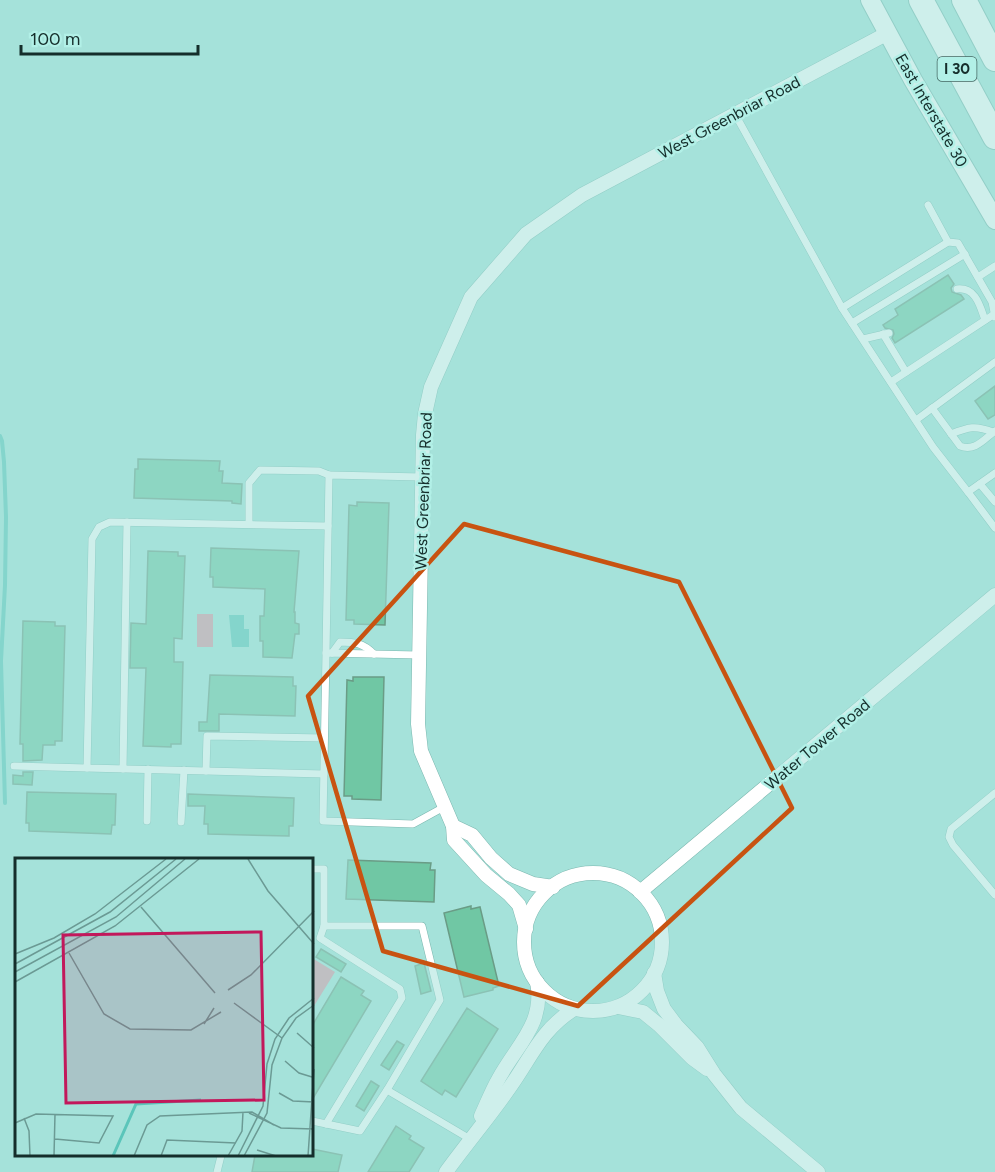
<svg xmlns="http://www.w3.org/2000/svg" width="995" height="1172" font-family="Figtree,sans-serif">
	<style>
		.green { fill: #de94a4 }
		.water { fill: #5bc5ba }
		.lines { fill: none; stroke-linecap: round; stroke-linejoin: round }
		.stream { stroke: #5bc5ba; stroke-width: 4 }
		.building { fill: #70c7a4; stroke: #6a9c86; stroke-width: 1.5 }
		.service-casing { stroke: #7bb7af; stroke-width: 8 }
		.minor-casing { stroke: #7bb7af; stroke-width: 15 }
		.secondary-casing { stroke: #7bb7af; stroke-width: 20 }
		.motorway-casing { stroke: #7bb7af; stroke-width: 26 }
		.service { stroke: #fff; stroke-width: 7 }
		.minor { stroke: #fff; stroke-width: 14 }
		.secondary { stroke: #fff; stroke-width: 18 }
		.motorway { stroke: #fff; stroke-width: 24 }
		.marked { fill: none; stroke: #c85311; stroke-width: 4.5; stroke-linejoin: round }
		.labels { text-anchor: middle; stroke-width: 5; stroke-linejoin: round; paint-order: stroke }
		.shield { fill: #b2f0e7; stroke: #446863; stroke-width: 1.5 }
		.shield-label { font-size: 15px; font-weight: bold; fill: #152e2b }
		.street-label { font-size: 16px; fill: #152e2b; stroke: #b2f0e7 }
		.inset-river { fill: none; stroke: #5bc5ba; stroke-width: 3 }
		.inset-road { fill: none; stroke: #6b9a94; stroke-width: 1.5 }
		.view { fill: #c2185b; fill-opacity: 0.15; stroke: #c2185b; stroke-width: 3 }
		.inset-edge { fill: none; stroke: #152e2b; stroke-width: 3 }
	</style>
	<rect width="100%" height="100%" fill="#a5e2da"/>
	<g class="green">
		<rect x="197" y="614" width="16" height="33"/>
		<polygon points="312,958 335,972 314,1006 312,1006"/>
	</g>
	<polygon class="water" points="229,615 244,615 244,629 249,629 249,647 232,647"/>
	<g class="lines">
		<polyline class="stream" points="0,436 2,441 4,462 6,517 5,585 1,661 5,803"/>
	</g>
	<g class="building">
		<polygon points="948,275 954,284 951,288 952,292 961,295 964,299 895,343 892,338 894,334 893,330 885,328 883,325 898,315 895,309"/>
		<polygon points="995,386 995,415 988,419 975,401"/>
		<polygon points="138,459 220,461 219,471 223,471 222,483 242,484 241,504 232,503 232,501 134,498 135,469 138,469"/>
		<polygon points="357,502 389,503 385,625 354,624 354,620 346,620 349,505 357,506"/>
		<polygon points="211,548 299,551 294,612 295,612 295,623 299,624 299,634 295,634 292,658 263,657 263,641 260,641 260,616 264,616 265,589 213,587 213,577 210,577"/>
		<polygon points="148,551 178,552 178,556 185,556 182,639 174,638 174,662 183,662 181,744 171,744 171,747 143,746 146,668 130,668 131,623 146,624"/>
		<polygon points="23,621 55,622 55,626 65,626 62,741 55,741 55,745 43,745 42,760 23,761 23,744 20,744"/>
		<polygon points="210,675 293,677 293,686 296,686 295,716 219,714 219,731 199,731 199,722 207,722"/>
		<polygon points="353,677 384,677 381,800 352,799 352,796 344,796 347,680 353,681"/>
		<polygon points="23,772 33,772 32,785 13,784 13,775 23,776"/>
		<polygon points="27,792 116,794 115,825 112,825 111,834 29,831 29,823 26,823"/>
		<polygon points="188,794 294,798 293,826 289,826 289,836 208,834 208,824 204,824 205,806 188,806"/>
		<polygon points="348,860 431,863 430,870 435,870 434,902 346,899"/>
		<polygon points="471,906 471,909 480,907 499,986 493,988 493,990 464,997 444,913"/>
		<polygon points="321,949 346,964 341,972 316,957"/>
		<polygon points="424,963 431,991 421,994 415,966"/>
		<polygon points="341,977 364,991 361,995 371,1001 312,1100 312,1026"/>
		<polygon points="467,1008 498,1029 456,1097 445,1090 442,1095 421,1081"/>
		<polygon points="397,1041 404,1045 389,1070 381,1065"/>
		<polygon points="371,1081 379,1086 364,1111 356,1106"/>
		<polygon points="396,1126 411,1136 409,1139 424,1148 409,1172 368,1172"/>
		<polygon points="312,1149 342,1155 338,1172 252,1172 255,1155 312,1155"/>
	</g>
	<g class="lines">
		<defs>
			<g id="service">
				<polyline points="735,114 842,308 933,447 968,492"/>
				<polyline points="928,205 948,242 958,243 992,302 995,317"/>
				<polyline points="978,277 995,266"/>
				<path d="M 957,289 C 976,287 980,306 985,320"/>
				<polyline points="842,308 948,242"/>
				<polyline points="852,323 965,254"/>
				<polyline points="883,334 906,372"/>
				<polyline points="863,339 889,333"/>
				<polyline points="891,382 993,315"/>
				<path d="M 932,408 L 960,446 C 975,452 984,439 995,431"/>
				<polyline points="916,420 995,362"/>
				<path d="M 951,434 C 969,427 975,425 993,432"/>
				<polyline points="995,473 968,492 995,528"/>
				<polyline points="980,484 995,502"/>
				<polyline points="249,524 249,483 260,470 319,471 329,475"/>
				<polyline points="326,653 329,475 422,477"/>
				<path d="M 332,653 L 340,642 C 355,642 363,643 374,654"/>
				<polyline points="418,655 326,653 323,821 413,824 444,807"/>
				<polyline points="14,766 87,768"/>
				<polyline points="123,769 127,522"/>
				<polyline points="206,771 207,736 324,738"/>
				<polyline points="324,774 87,768 92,539 99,527 110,522 328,526"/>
				<polyline points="995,793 951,829 949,837 953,845 995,895"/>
				<polyline points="147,821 148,769"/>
				<polyline points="181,822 184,770"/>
				<polyline points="312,869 324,869 324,926 422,926 440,1000 387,1090 360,1131 312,1121"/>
				<polyline points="324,926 320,938 400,989 402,998 326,1124"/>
				<polyline points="387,1090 470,1139"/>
				<polyline points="217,1172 221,1156"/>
			</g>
			<g id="minor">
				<polyline points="453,826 472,835 491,858 509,874 533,884 553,887"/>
				<circle cx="593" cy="942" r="69"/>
				<polyline points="640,892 995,595"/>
				<polyline points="526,929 519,905 509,894 486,875 454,840 453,826 421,751 418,724 423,435 425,414 431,387 471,297 526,234 582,195 888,33"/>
				<polyline points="654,973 657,991 664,1009 676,1025 697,1047 714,1074 741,1108 818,1172"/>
				<polyline points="618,1007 643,1012 659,1025 692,1058 707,1069"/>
				<path d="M 481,1116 C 487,1103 492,1090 499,1078 C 517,1045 545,1023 537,982"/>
				<path d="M 446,1172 C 467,1143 490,1116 510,1087 C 532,1056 541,1030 574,1009"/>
			</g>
			<polyline id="secondary" points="870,0 913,80 995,220"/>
			<g id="motorway">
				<polyline points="921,0 995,137"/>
				<polyline points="964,0 995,59"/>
			</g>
		</defs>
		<use href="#service" class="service-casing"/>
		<use href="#minor" class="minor-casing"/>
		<use href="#secondary" class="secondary-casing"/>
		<use href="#motorway" class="motorway-casing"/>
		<use href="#service" class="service"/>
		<use href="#minor" class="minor"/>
		<use href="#secondary" class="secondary"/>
		<use href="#motorway" class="motorway"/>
	</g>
	<path d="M0 0H995V1172H0ZM 464,524 L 679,582 L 792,808 L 578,1006 L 383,951 L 308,696 Z" fill="#a5e2da" fill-opacity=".55" fill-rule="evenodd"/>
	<path class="marked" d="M 464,524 L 679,582 L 792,808 L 578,1006 L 383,951 L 308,696 Z"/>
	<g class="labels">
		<rect class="shield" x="937.5" y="57" width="39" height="24" rx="4.5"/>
		<g class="shield-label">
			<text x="957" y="74">I 30</text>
		</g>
		<g class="street-label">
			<text transform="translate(932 110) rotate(60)" y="6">East Interstate 30</text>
			<text transform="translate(729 117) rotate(-28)" y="6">West Greenbriar Road</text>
			<text transform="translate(423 491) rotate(-88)" y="6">West Greenbriar Road</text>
			<text transform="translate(817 744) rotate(-40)" y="6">Water Tower Road</text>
		</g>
	</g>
	<g transform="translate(15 858)">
		<rect width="298" height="298" fill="#a5e2da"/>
		<path class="inset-river" d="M 98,298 L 121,246 L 186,242"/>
		<path class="inset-road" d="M 233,1 L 253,33 L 299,86M 126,49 L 200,135M 54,95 L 89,156 L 115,171 L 176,172 L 206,154M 0,96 L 39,80 L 80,56 L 151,1M 0,106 L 95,54 L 161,1M 0,114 L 101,59 L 170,1M 0,124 L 100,68 L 184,1M 213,132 L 236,117 L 299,53M 219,145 L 267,180M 189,166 L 199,150M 282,175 L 299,190M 270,203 L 284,215 L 297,219M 264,235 L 278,243 L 299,244M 234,255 L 266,270 L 299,271M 9,260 L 14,273 L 15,298M 0,265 L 21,256 L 98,258 L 84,285 L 40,281M 242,292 L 261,298M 39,298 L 40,256M 119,298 L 132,267 L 145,258 L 237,254 L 259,267M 146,298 L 152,282 L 221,285M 213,298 L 227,273 L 228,254M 223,298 L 248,248 L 252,206 L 260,181 L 274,160 L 299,140M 229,298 L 252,255 L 257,207 L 267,180 L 281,160 L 299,147M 293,298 L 299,211"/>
		<path class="view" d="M 246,74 L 249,242 L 51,245 L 48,77 Z"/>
		<rect width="298" height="298" class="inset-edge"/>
	</g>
	<path d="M21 45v9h177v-9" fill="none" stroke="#152e2b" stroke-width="3"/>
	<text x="30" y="45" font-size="18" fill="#152e2b" stroke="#b2f0e7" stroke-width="4.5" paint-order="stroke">100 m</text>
</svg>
